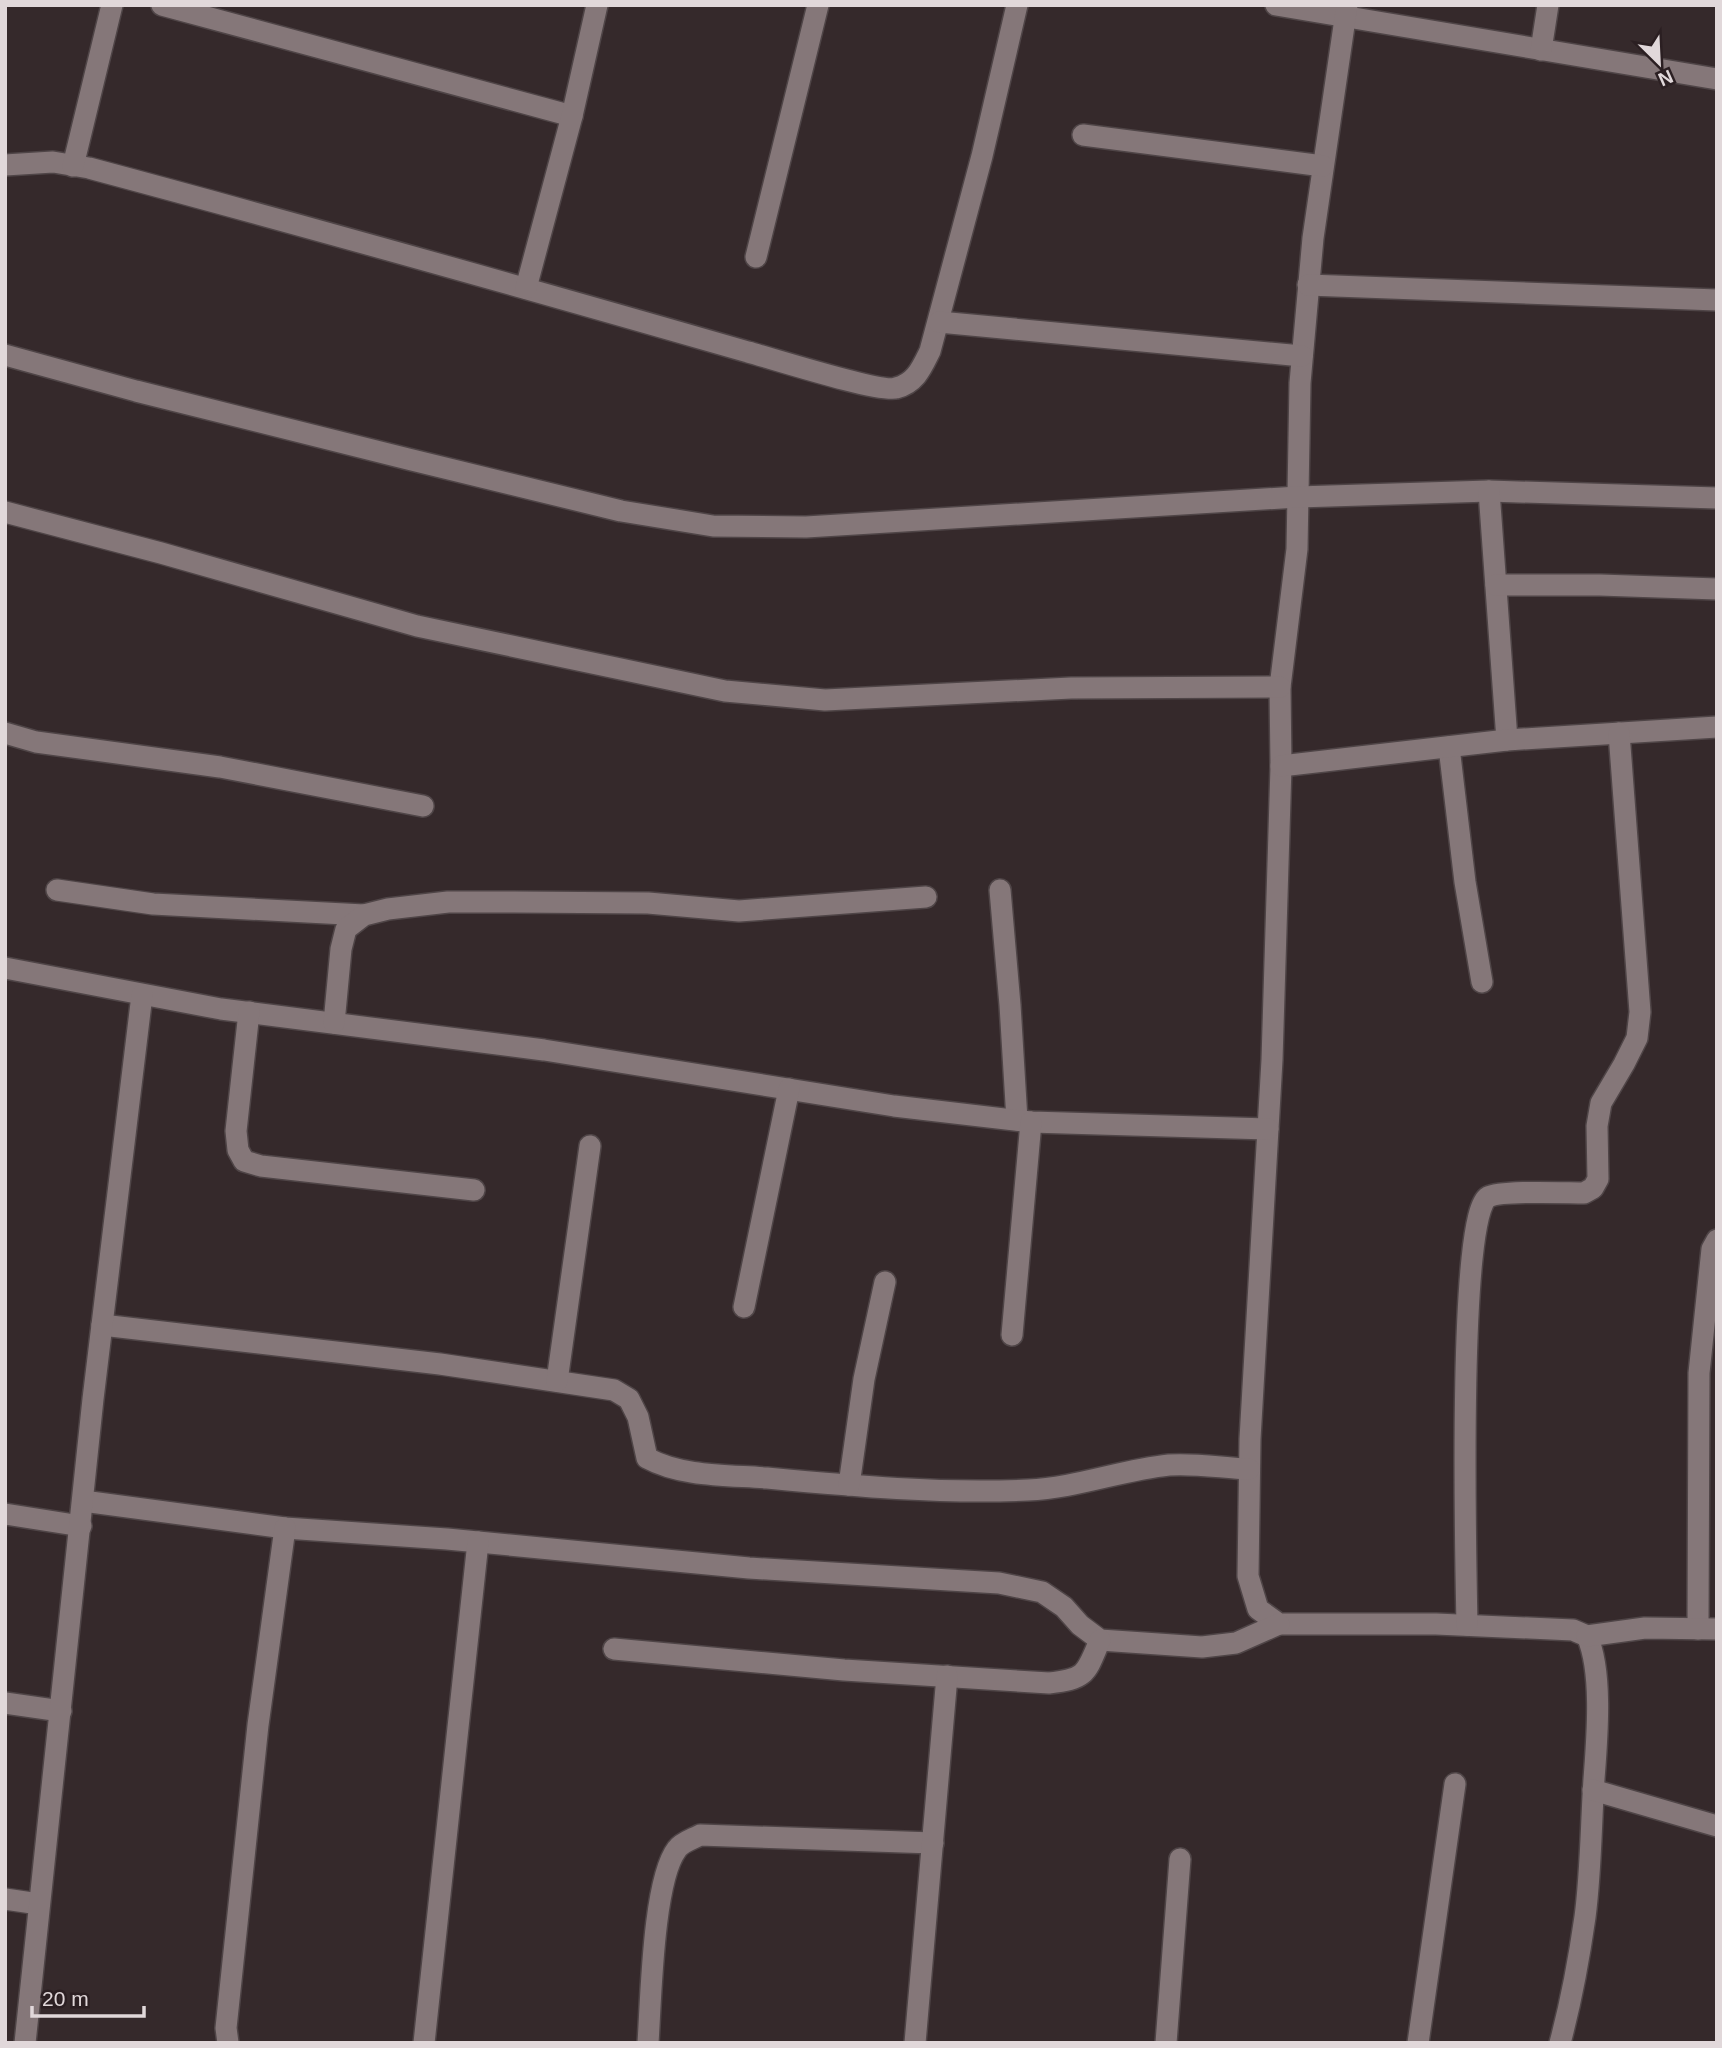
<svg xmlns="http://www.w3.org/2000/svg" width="1722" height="2048" font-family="Arial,sans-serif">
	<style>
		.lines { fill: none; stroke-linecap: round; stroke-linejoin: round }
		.street-casing { stroke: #4f4547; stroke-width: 24 }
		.street { stroke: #857779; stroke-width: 21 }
	</style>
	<rect width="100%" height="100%" fill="#35292b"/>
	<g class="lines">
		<defs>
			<g id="street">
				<polyline points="162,5 572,116"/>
				<polyline points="1276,5 1717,79"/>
				<path d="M 1347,5 L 1313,238 L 1300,383 L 1297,549 L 1280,687 L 1281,766 L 1272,1060 L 1250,1439 L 1248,1576 L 1258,1609 L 1279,1624 L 1436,1624 L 1573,1630 L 1587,1636 C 1603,1672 1597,1739 1594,1779 C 1591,1824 1591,1872 1585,1917 C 1579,1959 1571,2002 1560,2043"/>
				<polyline points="1541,50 1548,5"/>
				<polyline points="1083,135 1323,166"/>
				<path d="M 5,165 L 53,162 L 89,168 C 309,227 529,289 748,352 C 771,358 880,393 896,388 C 916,383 922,367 930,351 L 982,156 L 1017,5"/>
				<polyline points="73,166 112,5"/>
				<polyline points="756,257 818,5"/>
				<polyline points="1308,285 1717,300"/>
				<polyline points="526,288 572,116 597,5"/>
				<polyline points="939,322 1302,356"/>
				<polyline points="5,355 136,391 408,459 621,511 713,526 806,527 1298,497 1489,491 1717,498"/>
				<polyline points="1489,491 1507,740"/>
				<polyline points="5,512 161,553 417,626 725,691 825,700 1071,688 1280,687"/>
				<polyline points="1496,585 1600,585 1717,589"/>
				<polyline points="5,733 36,742 220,767 423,806"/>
				<polyline points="1449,747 1465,882 1482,982"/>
				<polyline points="1281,766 1507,740 1717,727"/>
				<polyline points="57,890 153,904 364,915"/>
				<polyline points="1000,890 1010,1005 1017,1120"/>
				<polyline points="5,968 221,1009 544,1050 894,1106 1031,1122 1268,1129"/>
				<polyline points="249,1012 236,1131 238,1150 244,1161 261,1166 474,1190"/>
				<polyline points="334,1023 341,949 346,929 364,915 388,909 448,902 514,902 648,903 739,911 926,897"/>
				<polyline points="744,1307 789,1089"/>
				<path d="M 102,1325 L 440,1364 L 614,1390 L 629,1399 L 638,1417 L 647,1458 C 682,1477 728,1475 767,1478 C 853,1486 941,1494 1028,1490 C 1076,1488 1121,1470 1169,1465 C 1195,1463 1223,1468 1249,1469"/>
				<polyline points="1012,1335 1031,1122"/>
				<polyline points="557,1381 590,1146"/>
				<polyline points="849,1485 864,1379 885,1282"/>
				<polyline points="83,1501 285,1528 447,1539 749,1568 999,1583 1042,1592 1064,1607 1080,1625 1100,1640 1202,1647 1236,1643 1279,1624"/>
				<polyline points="5,1514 81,1526"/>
				<path d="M 1467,1625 C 1466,1572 1457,1215 1488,1197 C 1502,1190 1565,1193 1584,1193 L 1593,1188 L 1598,1179 L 1597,1126 L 1601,1103 L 1624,1064 L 1637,1038 L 1640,1012 L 1619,733"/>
				<polyline points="1698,1629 1699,1373 1712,1249 1717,1240"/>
				<polyline points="1587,1636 1645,1628 1717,1629"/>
				<path d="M 614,1649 L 844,1670 L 1049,1683 C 1087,1679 1086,1673 1100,1640"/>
				<polyline points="5,1703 61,1711"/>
				<polyline points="1593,1790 1717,1826"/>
				<polyline points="5,1899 39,1904"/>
				<polyline points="25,2043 93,1399 142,995"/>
				<polyline points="228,2043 226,2028 258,1725 285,1528"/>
				<polyline points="424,2043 478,1542"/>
				<path d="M 648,2043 C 651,1999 653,1880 677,1849 C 682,1842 693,1839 700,1835 L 933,1843"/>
				<polyline points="915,2043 947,1676"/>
				<polyline points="1166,2043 1180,1859"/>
				<polyline points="1418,2043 1455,1784"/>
			</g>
		</defs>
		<use href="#street" class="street-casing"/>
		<use href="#street" class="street"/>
	</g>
	<rect width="1722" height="2048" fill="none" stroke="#e1d8da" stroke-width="14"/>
	<g transform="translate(1659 63) rotate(156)" stroke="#2b1f22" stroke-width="5" paint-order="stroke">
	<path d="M0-5L12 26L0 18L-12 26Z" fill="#e1d8da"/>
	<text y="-10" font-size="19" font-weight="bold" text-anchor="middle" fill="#e1d8da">N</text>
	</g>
	<path d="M32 2006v10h112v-10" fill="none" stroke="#e1d8da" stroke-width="3.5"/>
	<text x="42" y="2006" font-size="21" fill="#e1d8da" stroke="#2b1f22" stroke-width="5" paint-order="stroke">20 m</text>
</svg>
